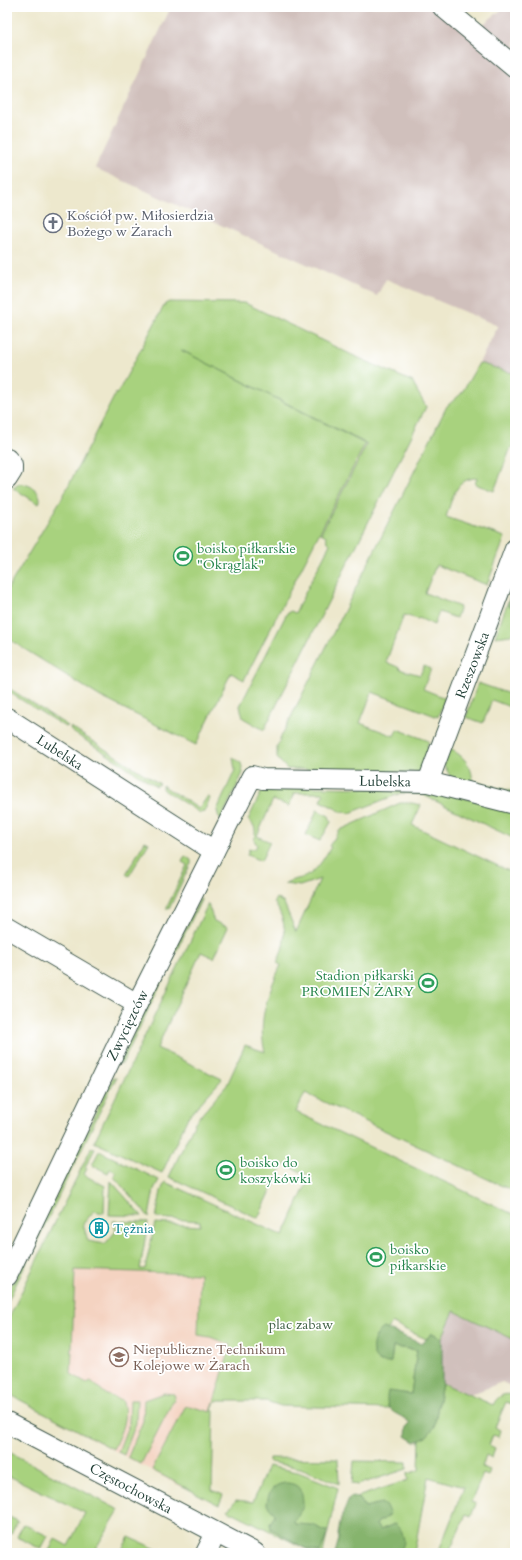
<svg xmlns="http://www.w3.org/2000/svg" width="522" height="1560" font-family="Cardo,serif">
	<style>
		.built { fill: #f4d3c1 }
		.industrial { fill: #d0c0bc }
		.green { fill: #a8d27e; stroke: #648859 }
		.forest { fill: #86b46d; stroke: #527850 }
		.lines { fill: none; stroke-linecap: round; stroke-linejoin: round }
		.minor-casing { stroke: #3e574b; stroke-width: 22 }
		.minor { stroke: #fff; stroke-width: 20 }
		.labels { text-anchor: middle; stroke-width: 3.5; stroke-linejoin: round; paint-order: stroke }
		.worship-label { font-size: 14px; fill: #5b616d; stroke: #fff; text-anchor: start }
		.leisure-label { font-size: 14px; fill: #27864d; stroke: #fff; text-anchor: start }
		.street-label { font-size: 14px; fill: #1f3d34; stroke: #fff }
		.culture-label { font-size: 14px; fill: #0d838f; stroke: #fff; text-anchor: start }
		.park-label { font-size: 14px; fill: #416246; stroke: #fff }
		.education-label { font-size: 14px; fill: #785e54; stroke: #fff; text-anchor: start }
	</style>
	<rect width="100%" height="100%" fill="#fff"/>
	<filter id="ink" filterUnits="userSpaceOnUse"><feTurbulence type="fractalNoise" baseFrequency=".025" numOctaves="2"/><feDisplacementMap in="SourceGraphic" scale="8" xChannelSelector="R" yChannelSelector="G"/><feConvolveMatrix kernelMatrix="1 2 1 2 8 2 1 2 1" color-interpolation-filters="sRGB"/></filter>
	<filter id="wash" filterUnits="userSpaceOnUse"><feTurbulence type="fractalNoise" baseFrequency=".012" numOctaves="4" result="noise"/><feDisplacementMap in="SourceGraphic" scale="16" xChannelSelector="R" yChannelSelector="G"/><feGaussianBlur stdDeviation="0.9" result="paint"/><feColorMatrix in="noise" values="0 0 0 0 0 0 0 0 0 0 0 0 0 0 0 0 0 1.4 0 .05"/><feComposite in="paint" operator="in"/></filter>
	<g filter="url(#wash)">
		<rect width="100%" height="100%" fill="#ede8cd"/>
		<polygon class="built" points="34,1265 263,1273 182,1487 7,1393 7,1322"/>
		<g class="industrial">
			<polygon points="171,7 444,7 473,32 505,7 515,7 515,374 479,363 498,326 386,279 377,296 95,168"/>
			<polygon points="454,1311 515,1340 515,1388 502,1382 470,1395 442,1383 442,1338"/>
		</g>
		<g class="green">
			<path d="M 169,302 L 245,303 L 350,354 L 413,382 C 416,391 422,398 426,407 L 264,730 L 243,718 L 240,706 L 287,613 L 291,611 L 295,613 L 330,544 L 327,541 L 326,536 L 321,533 L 367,444 L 181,350 L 365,444 L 244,680 L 231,673 L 196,745 L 99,696 L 7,638 L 7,590 L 63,496 L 116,393 L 117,394 L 165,304 Z"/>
			<path d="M 479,363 L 515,374 L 515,448 L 511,447 L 494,491 L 475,484 L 477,478 C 455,478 452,500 446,517 L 505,537 L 487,585 L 436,565 L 425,593 L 460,607 L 456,618 L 439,612 L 434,625 L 419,618 L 418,619 L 404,615 L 386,662 L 400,668 L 399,669 L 420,675 L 424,666 L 431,669 L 423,689 L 445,698 L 438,717 L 372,692 L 360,723 L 394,736 L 397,729 L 429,741 L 427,746 L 432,755 L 424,769 L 416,773 L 287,769 L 277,758 L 277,747 L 281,737 L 447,406 L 461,394 Z"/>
			<path d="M 19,484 C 29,483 44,492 39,504 L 13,488 Z"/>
			<polygon points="515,582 515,630 511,635 495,637"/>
			<polygon points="478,683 515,696 515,709 492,700 483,723 466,717"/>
			<polygon points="7,687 68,726 65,727 7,691"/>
			<polygon points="70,727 160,784 156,786 71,731"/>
			<path d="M 449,749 C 461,753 474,767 472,781 L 515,792 L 515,794 L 451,778 L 444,765 Z"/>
			<polygon points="233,757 241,763 243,773 221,819 218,816 217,810 235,770"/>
			<polygon points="162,785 199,809 207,797 210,798 204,812 200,813 162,789"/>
			<path d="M 264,786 L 429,789 L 515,811 L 515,839 L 423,795 L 401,793 L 350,813 L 342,812 L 321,801 L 324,793 L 295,793 L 289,806 L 273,800 L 257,836 L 270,842 L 261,861 L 247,855 L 249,849 L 255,849 L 257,845 L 254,840 C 256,832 256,825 248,820 Z"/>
			<path d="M 400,803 L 412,803 L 421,805 L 412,825 L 515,874 L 515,1192 L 305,1093 L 296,1112 L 515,1215 L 515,1340 L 454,1311 L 442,1338 L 432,1333 L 426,1339 L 391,1323 L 376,1358 L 381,1362 L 391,1362 L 393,1347 L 417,1350 L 411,1394 L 387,1404 L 389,1409 L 281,1406 L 266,1401 L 215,1401 L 212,1410 L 214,1411 L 212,1490 L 223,1495 L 219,1505 L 152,1470 L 185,1407 L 189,1406 L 211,1412 L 231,1345 L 210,1337 L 198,1335 L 200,1274 L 75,1270 L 71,1374 L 87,1383 L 91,1381 L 107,1395 L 122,1400 C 129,1417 120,1434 113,1449 L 7,1393 L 7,1322 L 91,1148 L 95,1149 L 85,1167 L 87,1168 L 84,1175 L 105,1186 L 104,1213 L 94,1211 L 83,1224 L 88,1241 L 105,1244 L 116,1231 L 113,1221 L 148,1222 L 140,1269 L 145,1269 L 155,1223 L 200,1226 L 200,1221 L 156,1218 L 161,1191 L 165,1182 L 283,1236 L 310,1176 L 284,1164 L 258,1218 L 169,1177 L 195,1122 L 227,1085 L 245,1045 L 265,1052 C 257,1021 268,993 281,965 L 277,963 C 287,941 288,923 274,902 L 276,898 L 284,903 L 296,932 L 320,879 L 300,886 L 284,884 C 292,878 302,880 310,874 C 319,868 325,856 331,847 L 329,846 L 340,830 Z"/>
			<polygon points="317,810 329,816 331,822 320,841 306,835"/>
			<polygon points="145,841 149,843 129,876 126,874"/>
			<polygon points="185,856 191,860 191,863 169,909 166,909 187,865 182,862"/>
			<polygon points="200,898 201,900 122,1064 119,1063"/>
			<polygon points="208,904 214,921 228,927 214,958 201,952 157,1048 222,1079 188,1117 162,1173 94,1142"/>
			<polygon points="113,1077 116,1078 7,1303 7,1295"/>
			<polygon points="99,1151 159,1180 154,1189 149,1217 114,1177 116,1172 110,1169 108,1173 92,1165"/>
			<polygon points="111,1181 142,1216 109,1215"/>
			<path d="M 442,1383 L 493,1405 C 498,1395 505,1392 515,1396 L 515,1405 L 506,1402 L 495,1427 L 501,1430 L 499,1437 L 493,1435 L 489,1445 L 495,1448 L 492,1458 L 486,1455 L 482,1467 L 490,1470 L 488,1476 L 483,1474 L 471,1502 L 476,1504 L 471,1516 L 466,1514 L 449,1553 L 438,1553 L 464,1487 L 428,1477 L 414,1553 L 401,1553 L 400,1550 L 404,1540 L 402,1534 L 394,1524 L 380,1530 L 376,1525 L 378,1522 L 383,1520 L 386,1506 L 381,1504 L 365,1507 L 357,1497 L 408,1480 L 407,1474 L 419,1470 L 420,1440 L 434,1428 Z"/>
			<polygon points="164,1393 174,1394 175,1397 141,1464 128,1457 143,1421 144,1400"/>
			<polygon points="130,1400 137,1400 136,1423 124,1455 118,1452 129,1423"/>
			<polygon points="7,1451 119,1510 93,1553 48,1553 55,1539 68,1546 85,1513 7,1475"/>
			<polygon points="269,1458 338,1459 339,1484 300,1468 269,1462"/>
			<polygon points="354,1461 407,1462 407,1469 357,1485 352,1484"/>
			<polygon points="268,1466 298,1472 338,1488 323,1553 314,1553 228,1510 236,1500 253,1502"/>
			<polygon points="7,1516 18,1521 11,1534 7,1532"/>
			<polygon points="23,1524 48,1536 41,1549 17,1537"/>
			<polygon points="129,1537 165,1553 120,1553"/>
		</g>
		<g class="forest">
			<polygon points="515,582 515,608 507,605"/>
			<path d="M 384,1328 L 422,1344 L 432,1333 L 442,1338 L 442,1383 L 434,1428 L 425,1438 L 415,1442 L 406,1436 L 407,1426 L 410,1423 C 398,1411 383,1415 388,1391 L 411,1394 L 417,1350 L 393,1347 L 391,1362 C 369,1368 367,1338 384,1328 Z"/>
			<path d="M 285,1483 C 301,1483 303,1493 303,1507 L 294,1521 L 295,1524 L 313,1525 L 328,1532 L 320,1552 L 305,1548 L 271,1529 L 270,1524 L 275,1514 L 267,1505 C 268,1492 272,1485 285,1483 Z"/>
			<path d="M 353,1496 L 360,1499 L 365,1507 L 381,1503 L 386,1506 L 390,1514 C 386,1520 379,1519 376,1525 L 380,1530 L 394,1524 C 402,1528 408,1543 400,1550 L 401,1553 L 335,1553 L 339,1539 L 338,1533 L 341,1518 L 349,1498 Z"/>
		</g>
	</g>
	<g filter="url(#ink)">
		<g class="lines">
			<defs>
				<g id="minor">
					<polyline points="443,7 515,67"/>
					<polyline points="7,459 12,465 12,471 7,479"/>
					<polyline points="7,718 214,851"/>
					<polyline points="428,782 515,549"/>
					<polyline points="7,928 137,1004"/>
					<polyline points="7,1276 137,1004 252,776 263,779 428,782 515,804"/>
					<polyline points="7,1423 255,1553"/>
					<polyline points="206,1553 216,1533"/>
				</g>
			</defs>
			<use href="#minor" class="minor-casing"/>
			<use href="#minor" class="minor"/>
		</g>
	</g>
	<defs>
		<symbol id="church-ring" viewBox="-11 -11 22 22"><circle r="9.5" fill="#fff" stroke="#6b7280" stroke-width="1.5"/><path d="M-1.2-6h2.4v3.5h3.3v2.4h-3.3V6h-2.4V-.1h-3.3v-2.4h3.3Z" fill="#6b7280"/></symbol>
		<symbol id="stadium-ring" viewBox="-11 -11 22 22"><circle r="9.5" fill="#fff" stroke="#2e9e5b" stroke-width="1.5"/><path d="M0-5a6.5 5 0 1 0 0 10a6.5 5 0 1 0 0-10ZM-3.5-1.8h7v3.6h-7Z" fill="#2e9e5b"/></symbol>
		<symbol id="building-ring" viewBox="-11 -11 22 22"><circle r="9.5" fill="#fff" stroke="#0f9aa8" stroke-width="1.5"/><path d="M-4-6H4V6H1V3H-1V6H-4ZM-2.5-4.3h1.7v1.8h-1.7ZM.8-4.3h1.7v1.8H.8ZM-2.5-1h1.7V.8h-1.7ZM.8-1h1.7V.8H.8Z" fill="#0f9aa8"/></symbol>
		<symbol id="school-ring" viewBox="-11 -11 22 22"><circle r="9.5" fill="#fff" stroke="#8d6e63" stroke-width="1.5"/><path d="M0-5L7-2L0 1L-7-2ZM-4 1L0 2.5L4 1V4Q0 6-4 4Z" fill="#8d6e63"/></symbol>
	</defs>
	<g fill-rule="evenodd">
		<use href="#church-ring" x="42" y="212" width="22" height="22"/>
		<use href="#stadium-ring" x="172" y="545" width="22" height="22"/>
		<use href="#stadium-ring" x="417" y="972" width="22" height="22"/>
		<use href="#stadium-ring" x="215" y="1159" width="22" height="22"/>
		<use href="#building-ring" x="88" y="1217" width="22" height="22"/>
		<use href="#stadium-ring" x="365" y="1246" width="22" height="22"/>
		<use href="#school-ring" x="108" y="1346" width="22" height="22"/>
	</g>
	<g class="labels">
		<g class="worship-label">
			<text x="67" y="220">Kościół pw. Miłosierdzia<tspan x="67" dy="16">Bożego w Żarach</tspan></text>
		</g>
		<g class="leisure-label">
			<text x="197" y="553">boisko piłkarskie<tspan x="197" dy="16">"Okrąglak"</tspan></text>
			<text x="414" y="980" text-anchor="end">Stadion piłkarski<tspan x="414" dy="16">PROMIEŃ ŻARY</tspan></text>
			<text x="240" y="1167">boisko do<tspan x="240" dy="16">koszykówki</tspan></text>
			<text x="390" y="1254">boisko<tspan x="390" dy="16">piłkarskie</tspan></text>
		</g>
		<g class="street-label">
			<text transform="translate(472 665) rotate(-69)" y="5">Rzeszowska</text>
			<text transform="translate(60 752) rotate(33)" y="5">Lubelska</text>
			<text transform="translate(385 781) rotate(1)" y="5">Lubelska</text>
			<text transform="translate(127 1025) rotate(-64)" y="5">Zwycięzców</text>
			<text transform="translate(131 1488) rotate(28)" y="5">Częstochowska</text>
		</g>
		<g class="culture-label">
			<text x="113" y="1233">Tężnia</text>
		</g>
		<g class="park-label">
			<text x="301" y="1329">plac zabaw</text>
		</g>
		<g class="education-label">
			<text x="133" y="1354">Niepubliczne Technikum<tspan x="133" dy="16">Kolejowe w Żarach</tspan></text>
		</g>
	</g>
	<rect width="522" height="1560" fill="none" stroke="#fff" stroke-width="24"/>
</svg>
